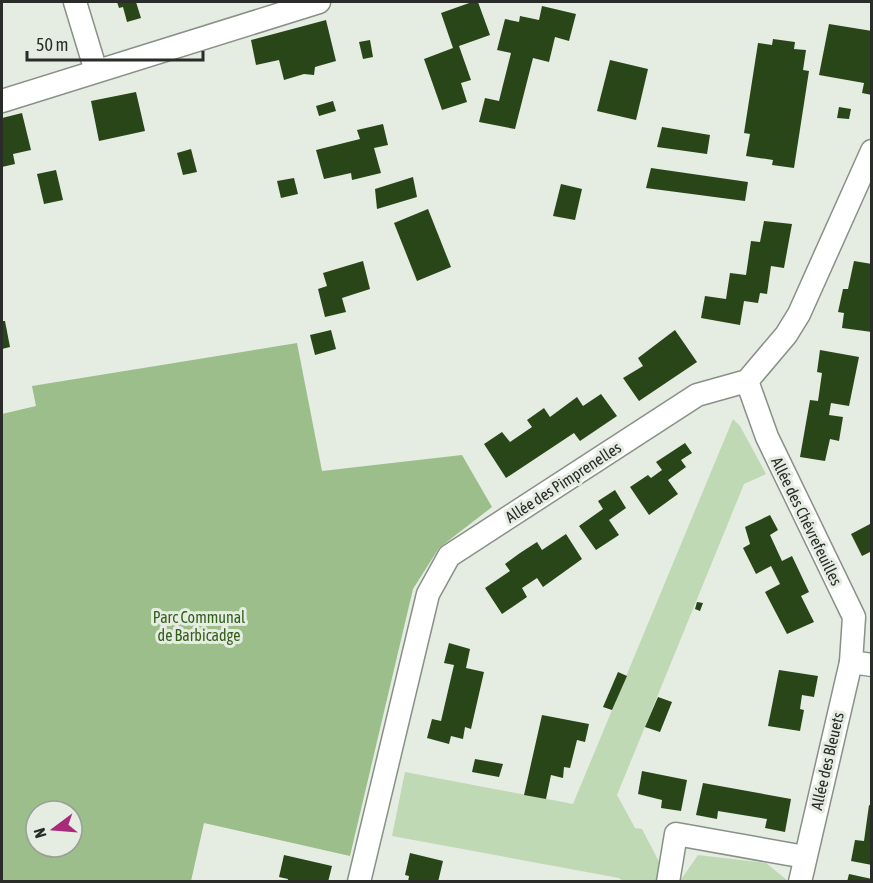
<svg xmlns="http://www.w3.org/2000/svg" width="873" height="883" font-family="'Asap Condensed',sans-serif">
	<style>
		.green { fill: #bed9b3 }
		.forest { fill: #9bbe8b; fill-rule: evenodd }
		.building { fill: #284618 }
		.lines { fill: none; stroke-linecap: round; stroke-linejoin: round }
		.street-casing { stroke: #899087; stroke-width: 25 }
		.street { stroke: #fff; stroke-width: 22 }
		.labels { text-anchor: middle; stroke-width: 6; stroke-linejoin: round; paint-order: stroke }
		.street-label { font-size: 16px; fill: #292c28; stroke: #e5ece2 }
		.park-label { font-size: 16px; fill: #335f1a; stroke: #e5ece2 }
	</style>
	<rect width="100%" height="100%" fill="#e5ece2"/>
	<g class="green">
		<polygon points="733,419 740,426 766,474 744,484 617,795 635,828 642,829 666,875 664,881 623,881 619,878 392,836 405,772 573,804"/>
		<polygon points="698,855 766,863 788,881 680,881"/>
	</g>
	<path class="forest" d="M 297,343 L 322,471 L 462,455 L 492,507 L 439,548 L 413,589 L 350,856 L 204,823 L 191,881 L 2,881 L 2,414 L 36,406 L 32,386 ZM 36,811 L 72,811 L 72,847 L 36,847 Z"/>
	<g class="building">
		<polygon points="117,2 136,2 141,18 127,22 123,7 119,8"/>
		<polygon points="472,2 478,2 490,35 459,46 471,80 461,83 467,102 442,110 424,59 453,48 441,13"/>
		<polygon points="542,6 576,14 569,41 555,37 549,62 533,58 515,129 479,122 485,98 499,101 511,53 497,50 505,19 519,22 520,16 539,20"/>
		<polygon points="326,20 336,61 315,67 314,75 304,74 284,80 279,60 256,65 251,40"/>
		<polygon points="829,24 872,31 872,95 862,93 864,83 819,75"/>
		<polygon points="773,39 795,42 794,49 806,50 803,70 809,71 794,168 772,165 773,160 746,156 750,134 744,133 758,43 772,45"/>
		<polygon points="370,40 373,57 363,59 359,42"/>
		<polygon points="610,60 648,69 636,120 597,111"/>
		<polygon points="136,92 145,131 99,141 91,101"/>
		<polygon points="333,101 336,111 319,116 316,106"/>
		<polygon points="839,107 851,109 849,119 837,118"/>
		<polygon points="22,113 31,150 13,154 15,164 2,167 2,118"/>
		<polygon points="383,124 388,145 374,148 381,173 352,180 351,173 324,179 316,150 360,139 357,130"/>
		<polygon points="662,127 710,135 707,154 657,147"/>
		<polygon points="191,149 197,172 183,175 177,153"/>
		<polygon points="651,168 748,182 745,201 646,188"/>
		<polygon points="56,170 63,200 44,204 37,174"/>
		<polygon points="413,177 417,197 377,209 375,189"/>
		<polygon points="294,178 298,194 281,198 277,181"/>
		<polygon points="561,184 582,189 575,220 553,216"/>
		<polygon points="428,209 451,267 417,281 394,223"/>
		<polygon points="764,221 792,224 784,268 771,266 767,294 760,293 758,303 744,301 740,325 701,318 705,296 726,299 730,273 746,275 751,241 760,242"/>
		<polygon points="363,261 370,289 342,298 346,312 325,317 318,289 327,286 323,273"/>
		<polygon points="854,261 872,264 872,332 842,328 844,313 838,312 843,289 848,289"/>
		<polygon points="2,321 5,321 10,347 2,349"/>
		<polygon points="331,330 336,349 315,355 310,335"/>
		<polygon points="675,330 697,362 639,401 623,378 643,366 638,358"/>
		<polygon points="820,350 859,357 849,406 831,403 829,415 843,417 839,441 830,439 825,461 800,457 810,400 818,401 822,373 817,372"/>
		<polygon points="601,394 617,416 580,441 574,433 506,478 484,444 502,432 510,442 532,427 527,420 544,408 550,417 577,397 583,406"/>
		<polygon points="685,443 692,453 681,460 686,467 668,480 678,494 649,515 630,487 648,475 651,478 662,470 656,462"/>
		<polygon points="615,490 626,508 609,520 619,535 596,550 579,526 603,509 598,501"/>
		<polygon points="770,515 778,530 770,535 782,561 792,556 809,592 801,596 814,622 787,634 765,592 780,584 771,566 756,574 743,548 750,544 745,527"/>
		<polygon points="872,523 872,551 862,556 851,534"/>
		<polygon points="566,534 582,559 543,587 537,578 522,588 527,597 502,614 485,588 510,571 505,564 520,553 537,542 542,550"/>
		<polygon points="697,602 703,603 700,611 695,609"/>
		<polygon points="449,643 470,649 466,668 484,672 471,729 465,727 463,739 451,736 449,744 427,738 432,719 441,721 454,665 444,663"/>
		<polygon points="779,670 818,676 814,697 802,695 800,709 804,710 800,731 768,726"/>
		<polygon points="618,672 627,676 612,710 603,707"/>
		<polygon points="658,697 672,702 660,732 645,727"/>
		<polygon points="542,715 589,724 585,742 577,740 570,768 564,767 563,778 551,775 546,799 524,795"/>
		<polygon points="475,759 503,764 499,777 472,772"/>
		<polygon points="642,771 687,780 681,811 661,808 662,800 638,794"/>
		<polygon points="703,783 791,799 785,832 765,828 767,819 718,811 717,819 696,815"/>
		<polygon points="869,805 872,806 872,865 851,861 855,840 864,841"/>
		<polygon points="410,853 443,861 438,882 408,882 409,876 405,875"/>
		<polygon points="284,855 332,866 328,882 287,882 288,879 279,877"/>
		<polygon points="849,874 872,879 872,882 847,882"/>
	</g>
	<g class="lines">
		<defs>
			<g id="street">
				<polyline points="75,2 96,71"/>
				<polyline points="2,101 319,2"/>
				<polyline points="747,381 767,437 854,617 851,662"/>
				<polyline points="359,882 428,594 449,556 697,395 747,381 786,335 799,314 872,151"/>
				<polyline points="668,882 676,834 805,857"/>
				<polyline points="800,882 851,662 872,665"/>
			</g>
		</defs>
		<use href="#street" class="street-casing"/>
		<use href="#street" class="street"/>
	</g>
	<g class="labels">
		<g class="street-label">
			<text transform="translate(563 482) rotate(-33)" y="6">Allée des Pimprenelles</text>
			<text transform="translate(807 521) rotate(64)" y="6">Allée des Chévrefeuilles</text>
			<text transform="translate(827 761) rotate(-77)" y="6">Allée des Bleuets</text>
		</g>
		<g class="park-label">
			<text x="199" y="623">Parc Communal<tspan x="199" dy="18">de Barbicadge</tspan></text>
		</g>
	</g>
	<rect width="873" height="883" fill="none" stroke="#292c28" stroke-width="6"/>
	<g transform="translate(54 829) rotate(254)"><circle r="28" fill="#e5ece2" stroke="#9a9f98" stroke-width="1.5"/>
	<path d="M0-4.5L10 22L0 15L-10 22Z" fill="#a82a7b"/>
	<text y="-9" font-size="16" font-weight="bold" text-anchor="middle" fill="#292c28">N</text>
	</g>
	<path d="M27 51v9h176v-9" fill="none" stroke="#292c28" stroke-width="3"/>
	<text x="36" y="51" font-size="18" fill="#292c28" stroke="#e5ece2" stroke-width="4.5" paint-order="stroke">50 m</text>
</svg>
